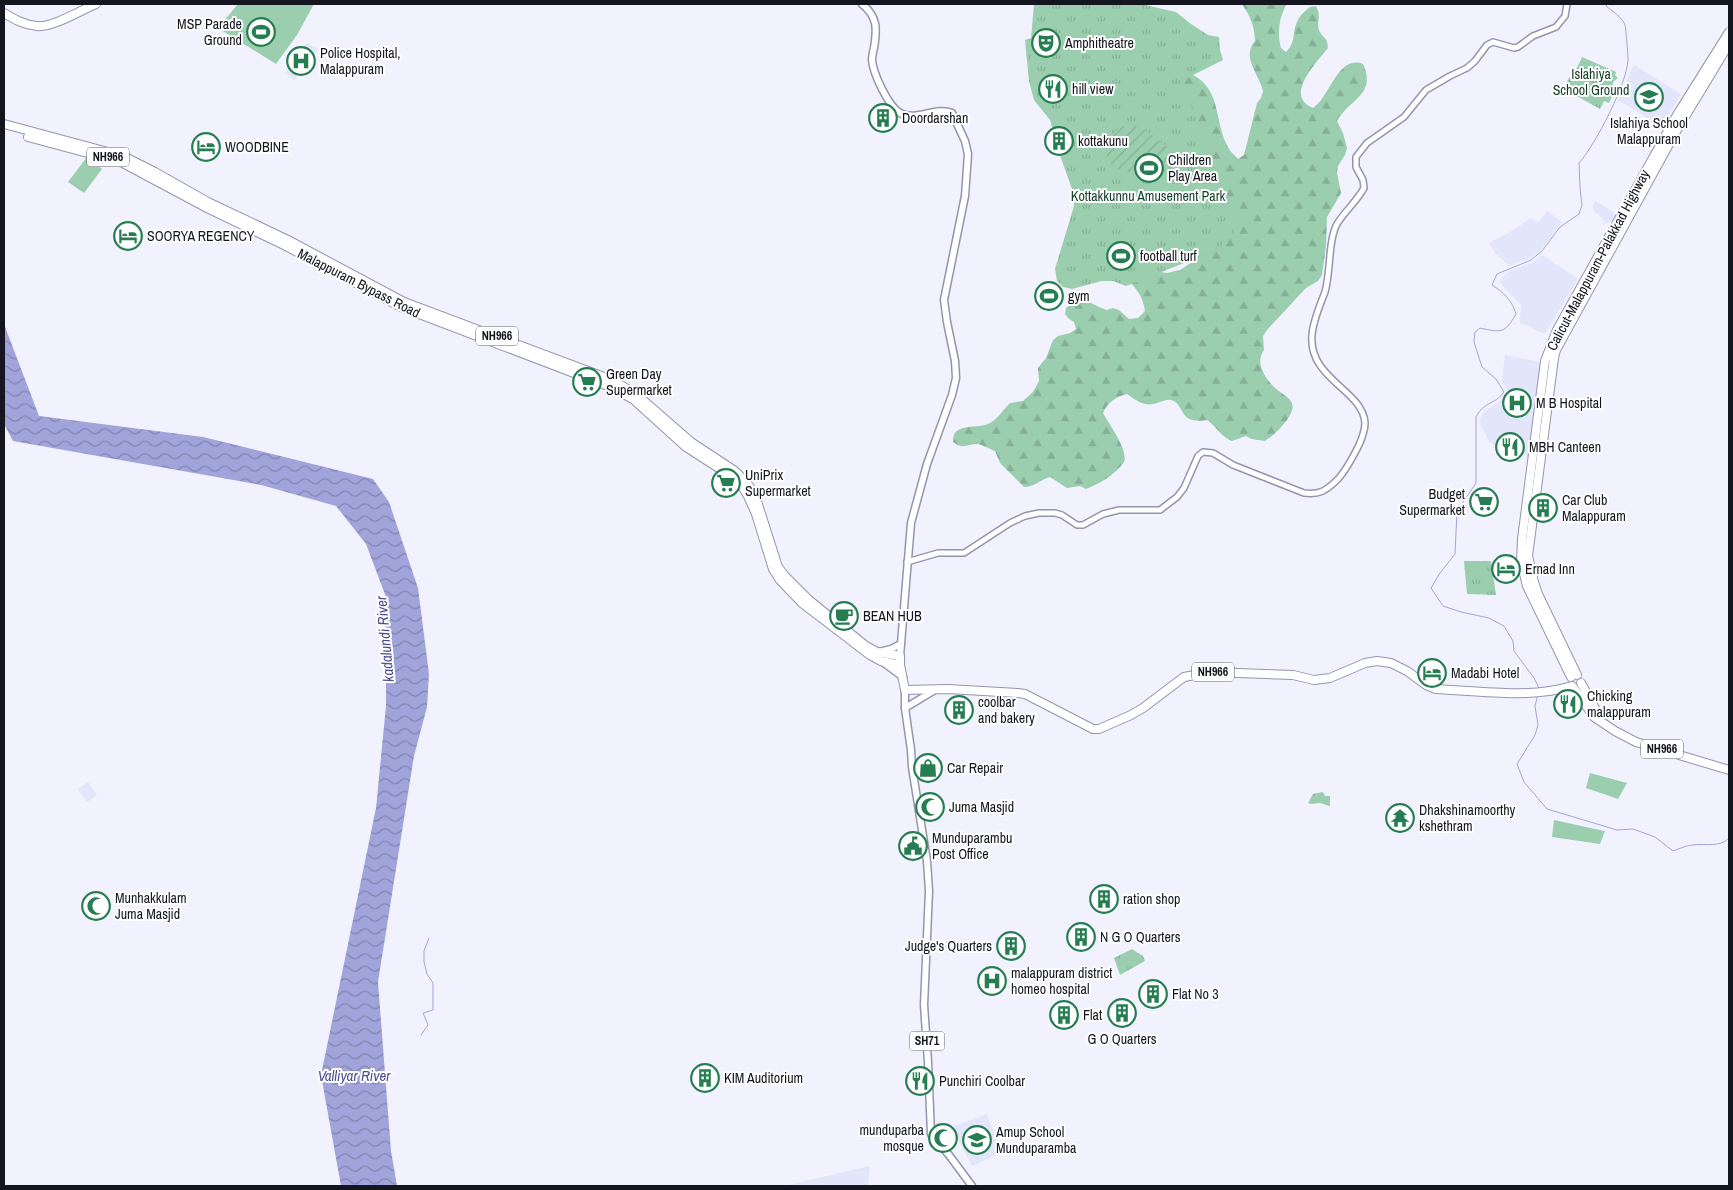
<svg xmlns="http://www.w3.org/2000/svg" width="1733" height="1190" font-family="'Archivo Narrow',sans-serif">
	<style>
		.built { fill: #e3e5fa }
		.grass { fill: #9bceaf }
		.forest { fill: url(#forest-firs) }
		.park { fill: url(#park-tufts) }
		.garden { fill: url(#garden-furrows) }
		.water { fill: url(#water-waves) }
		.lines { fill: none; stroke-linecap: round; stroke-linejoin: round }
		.stream { stroke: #a1a4da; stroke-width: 1 }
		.minor-casing { stroke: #9395af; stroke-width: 8 }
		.major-casing { stroke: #9395af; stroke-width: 9 }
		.highway-casing { stroke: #9395af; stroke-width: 10 }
		.minor { stroke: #fff; stroke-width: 5 }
		.major { stroke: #fff; stroke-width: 6 }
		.highway { stroke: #fff; stroke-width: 8 }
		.labels { text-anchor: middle; stroke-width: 4; stroke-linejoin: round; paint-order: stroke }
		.shield { fill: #fff; stroke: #5b5b62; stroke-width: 1 }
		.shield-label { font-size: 12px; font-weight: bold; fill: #15151f }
		.poi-label { font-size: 14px; fill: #15151f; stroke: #fff; text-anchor: start }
		.park-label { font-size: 14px; fill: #103e27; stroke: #fff }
		.street-label { font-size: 14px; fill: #15151f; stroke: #fff }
		.water-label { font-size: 15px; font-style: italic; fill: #4d4c8f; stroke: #fff }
	</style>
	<defs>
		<pattern id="forest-firs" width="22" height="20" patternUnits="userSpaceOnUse" patternTransform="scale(1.25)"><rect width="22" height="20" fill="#9bceaf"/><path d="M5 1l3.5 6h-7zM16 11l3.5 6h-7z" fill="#85b096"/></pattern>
		<pattern id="park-tufts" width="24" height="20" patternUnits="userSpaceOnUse" patternTransform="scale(1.25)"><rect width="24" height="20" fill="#9bceaf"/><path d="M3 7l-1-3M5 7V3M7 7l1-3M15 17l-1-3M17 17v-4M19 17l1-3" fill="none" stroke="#85b096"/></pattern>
		<pattern id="garden-furrows" width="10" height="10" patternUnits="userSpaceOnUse" patternTransform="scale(1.25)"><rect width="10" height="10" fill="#9bceaf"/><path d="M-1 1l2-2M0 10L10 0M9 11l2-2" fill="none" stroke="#85b096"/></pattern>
		<pattern id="water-waves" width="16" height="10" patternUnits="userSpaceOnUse" patternTransform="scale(1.25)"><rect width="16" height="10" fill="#a1a4da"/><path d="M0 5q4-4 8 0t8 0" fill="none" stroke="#8284b0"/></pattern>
	</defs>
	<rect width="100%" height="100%" fill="#f1f2fe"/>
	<g class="built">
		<polygon points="307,43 318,49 295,80 285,73"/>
		<polygon points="1634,65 1681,94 1662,127 1618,100"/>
		<polygon points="1596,201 1614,213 1618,218 1616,221 1613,220 1603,224 1604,222 1602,218 1593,210 1593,204"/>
		<polygon points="1547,211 1562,222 1542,249 1532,257 1509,266 1495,253 1489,243 1510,232 1531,218 1538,223"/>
		<polygon points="1542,255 1578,279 1545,334 1520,323 1521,305 1500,283 1502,278 1510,271 1532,263"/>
		<polygon points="1505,355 1540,362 1530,456 1511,454 1501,450 1489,441 1479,422 1484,412 1510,394 1502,381"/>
		<polygon points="88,782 97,795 87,802 78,789"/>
		<polygon points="990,966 1005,989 993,996 979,974"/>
		<polygon points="987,1114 1001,1153 972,1166 952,1127"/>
		<polygon points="870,1166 868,1186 784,1186"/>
	</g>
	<g class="grass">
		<polygon points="238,4 314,4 297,35 276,64 218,28"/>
		<polygon points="87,157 102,169 84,193 68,182"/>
		<polygon points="1590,773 1627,783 1618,799 1586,788"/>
		<polygon points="1554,820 1604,831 1605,831 1600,844 1552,837"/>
	</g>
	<path class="forest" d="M 1242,4 L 1287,4 C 1279,16 1277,34 1281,48 L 1286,52 C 1296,43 1292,33 1297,22 C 1299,16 1305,11 1310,7 L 1316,6 C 1322,17 1316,22 1319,30 C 1322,38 1328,37 1328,48 C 1317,62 1283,96 1313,108 C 1330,97 1338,54 1363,64 C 1377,95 1349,99 1337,121 L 1343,133 L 1347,148 L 1345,155 L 1338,166 L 1337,173 L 1341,193 L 1327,217 L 1326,246 L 1322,275 L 1318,281 L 1306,288 L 1267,330 L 1263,336 L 1264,350 C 1255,362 1264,377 1274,387 C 1286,398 1301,400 1287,420 C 1280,429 1274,435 1265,441 L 1252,439 L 1246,436 L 1232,441 C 1221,437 1216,426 1207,420 C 1177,425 1186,404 1171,400 C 1168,399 1163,401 1160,402 C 1146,408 1138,402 1127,394 C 1117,396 1107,403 1103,413 C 1109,424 1129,451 1124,462 C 1122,466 1118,468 1116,471 C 1106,480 1098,484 1086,489 L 1080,486 L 1067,488 L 1050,477 C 1040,480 1034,487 1024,487 L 1000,463 L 995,451 C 990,449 983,445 978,444 C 968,444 963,450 953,442 C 952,421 978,430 990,423 C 999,418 1003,409 1010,403 L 1023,401 L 1033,392 L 1039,381 L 1038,368 L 1046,358 L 1053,340 L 1058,336 L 1070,333 L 1076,329 L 1074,322 L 1069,319 L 1065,314 L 1066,308 L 1077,300 L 1083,299 L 1101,308 L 1107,310 L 1113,308 L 1119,310 L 1129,319 L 1138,318 L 1145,311 C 1143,298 1139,292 1130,282 L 1153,271 L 1167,273 L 1180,270 L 1192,262 L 1195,256 L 1169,65 C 1178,69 1190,72 1198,78 C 1221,94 1215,125 1228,147 C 1230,152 1235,155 1238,159 L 1244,155 L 1257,103 L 1261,98 L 1263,91 C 1259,74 1241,57 1255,41 C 1254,24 1251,18 1242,4 Z"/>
	<g class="park">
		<polygon points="1034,4 1141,4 1176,12 1191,24 1208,35 1219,37 1220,50 1223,60 1181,81 1236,216 1234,233 1217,250 1126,286 1113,281 1102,281 1072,289 1063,287 1057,281 1055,269 1074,206 1073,192 1061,158 1050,120 1034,100 1029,81 1025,40 1031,38"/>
		<polygon points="1582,57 1616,72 1615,75 1618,78 1613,82 1612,97 1609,103 1604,101 1600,109 1566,90 1569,84 1567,81 1577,68"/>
		<polygon points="1464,561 1491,561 1496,595 1467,594"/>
		<polygon points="1323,792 1325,796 1330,796 1330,806 1320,803 1311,804 1308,803 1313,794"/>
		<polygon points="1132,949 1143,956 1145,961 1120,975 1114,958"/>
	</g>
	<path class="garden" d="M 1127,125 L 1142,127 L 1182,159 L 1185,164 L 1183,166 C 1159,169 1105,188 1106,145 L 1116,130 Z"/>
	<polygon class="water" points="4,324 39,416 203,437 373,479 389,502 418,588 429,674 427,707 414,756 378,982 391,1151 397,1186 341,1186 321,1075 376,808 386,706 386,597 366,544 336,506 261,485 13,441 4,424"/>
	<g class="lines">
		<g class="stream">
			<path d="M 1539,688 L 1534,678 L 1514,651 L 1513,641 L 1504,626 L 1489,618 L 1461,612 L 1443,606 L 1431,588 L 1440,573 L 1455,554 L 1457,511 L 1476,483 L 1476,417 C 1484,401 1495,405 1504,392 L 1496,379 L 1482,367 L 1474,342 L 1475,332 L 1480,328 C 1502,333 1505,333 1516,314 C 1512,300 1503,292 1492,285 L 1497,274 L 1531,260 L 1542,251 L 1560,227 L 1579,214 L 1582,205 L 1580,188 L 1579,163 C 1595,145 1627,84 1628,60 C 1628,56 1626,28 1625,25 C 1622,17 1612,11 1606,6 L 1607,4"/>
			<path d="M 1538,694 L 1535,706 L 1538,725 L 1535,735 L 1517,764 L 1524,782 L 1547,809 L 1617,830 L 1633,829 L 1655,837 L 1673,851 C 1679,849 1687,845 1693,845 C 1705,843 1721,848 1729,838"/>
			<polyline points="421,1035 428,1025 423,1013 433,1010 433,983 427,974 424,962 424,951 429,938"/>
		</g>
		<defs>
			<path id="minor" d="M 907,562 L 938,553 L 964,553 L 1010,523 L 1025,516 L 1039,513 L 1055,513 L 1062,515 L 1077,525 L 1083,525 L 1103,514 L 1119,510 L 1160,510 L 1177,497 L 1184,488 L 1198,456 L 1203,452 L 1213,453 L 1233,465 L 1304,493 C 1319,495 1326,491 1337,480 C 1346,471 1353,457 1359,445 C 1362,438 1365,431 1365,423 C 1363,390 1308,379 1312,335 C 1313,321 1320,305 1325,292 C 1329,277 1329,261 1331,246 C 1332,239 1333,231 1337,224 C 1345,211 1357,201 1364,188 L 1363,180 L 1356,167 L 1356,157 L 1367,143 L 1404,117 L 1426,90 L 1450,76 L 1467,68 L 1475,61 L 1487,45 L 1493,42 L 1514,48 L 1518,47 L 1533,36 L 1556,27 L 1565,16 L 1567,4"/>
			<g id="major">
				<path d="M 862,4 C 878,17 877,29 874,48 C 873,52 872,56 872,60 C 873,73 888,106 900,113 C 917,122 935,106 952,113 L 965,141 L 968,154 L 965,196 L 944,300 L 947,322 L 955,361 L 956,378 L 952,395 L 927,464 L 911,523 L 900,656"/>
				<polyline points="879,652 891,649 901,644"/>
				<polyline points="884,663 903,677"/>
				<polyline points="905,690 905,708 911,750 912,767 927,861 929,891 924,1005 928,1062 931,1134 949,1155 972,1186"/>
				<polyline points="905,708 935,690"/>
			</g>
			<g id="highway">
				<path d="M 4,13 C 14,19 24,25 37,26 C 52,28 81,10 96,4"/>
				<path d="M 4,124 L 123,156 L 155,172 L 208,202 L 288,240 L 404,302 L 612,380 L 636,394 L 691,442 L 735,471 L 747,483 L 755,495 L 778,567 L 785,576 L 809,600 L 866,646 L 877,652 L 900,656 L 900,665 L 905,690 L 948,689 L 1018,693 L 1025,694 L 1093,729 L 1099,729 L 1131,715 L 1143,708 L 1184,677 L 1211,672 L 1293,675 L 1314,680 L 1330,678 L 1365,663 L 1377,661 L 1391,663 L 1407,671 L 1426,685 L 1436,689 C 1479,691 1530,699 1572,686"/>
				<polyline points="28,137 121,162 209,209 284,245 401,307 608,386 633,399 686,447 731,476 742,486 748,496 756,514 773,569 780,580 802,603 870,655 881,661 900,665"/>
				<polyline points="1577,675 1538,594 1534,582 1528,556 1554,358 1556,350 1674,135 1729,44"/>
				<polyline points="1571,677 1527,586 1521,561 1522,539 1545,361 1557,330 1677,115 1729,32"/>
				<polyline points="1581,683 1598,714 1599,719"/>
				<polyline points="1573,687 1594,717 1615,731 1636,742 1729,770"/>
			</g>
		</defs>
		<use href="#minor" class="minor-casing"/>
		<use href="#major" class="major-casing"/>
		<use href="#highway" class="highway-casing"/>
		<use href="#minor" class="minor"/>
		<use href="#major" class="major"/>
		<use href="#highway" class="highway"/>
	</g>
	<defs>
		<symbol id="stadium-ring" viewBox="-11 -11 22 22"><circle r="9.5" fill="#fff" stroke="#257d51" stroke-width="1.5"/><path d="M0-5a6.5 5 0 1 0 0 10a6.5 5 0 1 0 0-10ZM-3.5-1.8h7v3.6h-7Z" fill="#257d51"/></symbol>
		<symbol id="theatre-ring" viewBox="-11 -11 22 22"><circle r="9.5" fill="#fff" stroke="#257d51" stroke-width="1.5"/><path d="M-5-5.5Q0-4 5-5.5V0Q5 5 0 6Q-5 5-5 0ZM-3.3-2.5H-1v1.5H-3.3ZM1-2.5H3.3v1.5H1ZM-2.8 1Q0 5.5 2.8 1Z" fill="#257d51"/></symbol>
		<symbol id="hospital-ring" viewBox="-11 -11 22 22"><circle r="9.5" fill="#fff" stroke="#257d51" stroke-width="1.5"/><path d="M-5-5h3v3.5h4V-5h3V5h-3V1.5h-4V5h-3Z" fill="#257d51"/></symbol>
		<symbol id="restaurant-ring" viewBox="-11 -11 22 22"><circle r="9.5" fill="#fff" stroke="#257d51" stroke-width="1.5"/><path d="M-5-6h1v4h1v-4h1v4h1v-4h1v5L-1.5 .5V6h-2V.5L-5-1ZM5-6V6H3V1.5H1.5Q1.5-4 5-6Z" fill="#257d51"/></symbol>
		<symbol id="school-ring" viewBox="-11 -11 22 22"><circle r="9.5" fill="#fff" stroke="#257d51" stroke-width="1.5"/><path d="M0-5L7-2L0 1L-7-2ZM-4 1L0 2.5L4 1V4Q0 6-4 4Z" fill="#257d51"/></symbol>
		<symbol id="building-ring" viewBox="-11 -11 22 22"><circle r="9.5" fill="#fff" stroke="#257d51" stroke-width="1.5"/><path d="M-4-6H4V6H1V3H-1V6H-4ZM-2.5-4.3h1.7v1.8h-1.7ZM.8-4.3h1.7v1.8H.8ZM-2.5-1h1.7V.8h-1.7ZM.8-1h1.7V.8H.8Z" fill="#257d51"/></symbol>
		<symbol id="hotel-ring" viewBox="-11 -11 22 22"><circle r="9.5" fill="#fff" stroke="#257d51" stroke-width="1.5"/><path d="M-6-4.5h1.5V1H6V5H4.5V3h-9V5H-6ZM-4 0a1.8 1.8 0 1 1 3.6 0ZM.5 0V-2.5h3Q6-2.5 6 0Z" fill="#257d51"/></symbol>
		<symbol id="supermarket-ring" viewBox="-11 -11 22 22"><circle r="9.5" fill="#fff" stroke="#257d51" stroke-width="1.5"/><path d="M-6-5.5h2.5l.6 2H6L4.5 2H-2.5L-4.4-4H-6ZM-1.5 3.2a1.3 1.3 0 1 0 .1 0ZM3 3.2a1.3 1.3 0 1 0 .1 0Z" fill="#257d51"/></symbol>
		<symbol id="cafe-ring" viewBox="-11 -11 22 22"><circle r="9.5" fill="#fff" stroke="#257d51" stroke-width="1.5"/><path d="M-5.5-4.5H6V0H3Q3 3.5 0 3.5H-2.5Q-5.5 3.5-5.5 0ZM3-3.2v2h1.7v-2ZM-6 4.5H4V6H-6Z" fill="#257d51"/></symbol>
		<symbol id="shop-ring" viewBox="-11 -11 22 22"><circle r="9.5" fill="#fff" stroke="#257d51" stroke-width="1.5"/><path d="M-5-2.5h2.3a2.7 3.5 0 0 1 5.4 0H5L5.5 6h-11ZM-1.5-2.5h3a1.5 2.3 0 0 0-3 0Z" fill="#257d51"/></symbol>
		<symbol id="mosque-ring" viewBox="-11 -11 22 22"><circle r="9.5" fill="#fff" stroke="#257d51" stroke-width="1.5"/><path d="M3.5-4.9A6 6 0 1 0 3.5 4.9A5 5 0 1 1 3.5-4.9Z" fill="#257d51"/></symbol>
		<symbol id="temple-ring" viewBox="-11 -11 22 22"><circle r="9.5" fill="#fff" stroke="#257d51" stroke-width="1.5"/><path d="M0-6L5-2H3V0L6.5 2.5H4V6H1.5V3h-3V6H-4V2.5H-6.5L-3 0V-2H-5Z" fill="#257d51"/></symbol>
		<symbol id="civic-ring" viewBox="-11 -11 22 22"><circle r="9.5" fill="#fff" stroke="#257d51" stroke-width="1.5"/><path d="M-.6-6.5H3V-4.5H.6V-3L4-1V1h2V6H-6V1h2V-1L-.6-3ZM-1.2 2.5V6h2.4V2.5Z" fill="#257d51"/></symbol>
	</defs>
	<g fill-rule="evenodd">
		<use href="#stadium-ring" x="245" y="16" width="32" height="32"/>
		<use href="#theatre-ring" x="1030" y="27" width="32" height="32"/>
		<use href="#hospital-ring" x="285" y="45" width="32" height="32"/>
		<use href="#restaurant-ring" x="1037" y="73" width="32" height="32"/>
		<use href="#school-ring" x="1633" y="81" width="32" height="32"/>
		<use href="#building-ring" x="867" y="102" width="32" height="32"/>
		<use href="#building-ring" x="1043" y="125" width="32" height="32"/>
		<use href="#hotel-ring" x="190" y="131" width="32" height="32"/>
		<use href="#stadium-ring" x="1133" y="152" width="32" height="32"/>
		<use href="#hotel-ring" x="112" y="220" width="32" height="32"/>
		<use href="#stadium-ring" x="1105" y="240" width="32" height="32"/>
		<use href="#stadium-ring" x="1033" y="280" width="32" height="32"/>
		<use href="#supermarket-ring" x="571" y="366" width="32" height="32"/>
		<use href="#hospital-ring" x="1501" y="387" width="32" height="32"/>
		<use href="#restaurant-ring" x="1494" y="431" width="32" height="32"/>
		<use href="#supermarket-ring" x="710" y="467" width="32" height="32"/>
		<use href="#supermarket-ring" x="1468" y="486" width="32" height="32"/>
		<use href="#building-ring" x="1527" y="492" width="32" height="32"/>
		<use href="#hotel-ring" x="1490" y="553" width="32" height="32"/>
		<use href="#cafe-ring" x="828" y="600" width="32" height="32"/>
		<use href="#hotel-ring" x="1416" y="657" width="32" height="32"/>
		<use href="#restaurant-ring" x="1552" y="688" width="32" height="32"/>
		<use href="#building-ring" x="943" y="694" width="32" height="32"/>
		<use href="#shop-ring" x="912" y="752" width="32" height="32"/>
		<use href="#mosque-ring" x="914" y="791" width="32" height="32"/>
		<use href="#temple-ring" x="1384" y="802" width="32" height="32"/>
		<use href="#civic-ring" x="897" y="830" width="32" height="32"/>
		<use href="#building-ring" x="1088" y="883" width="32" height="32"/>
		<use href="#mosque-ring" x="80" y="890" width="32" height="32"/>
		<use href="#building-ring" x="1065" y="921" width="32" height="32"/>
		<use href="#building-ring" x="995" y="930" width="32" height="32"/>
		<use href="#hospital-ring" x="976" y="965" width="32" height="32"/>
		<use href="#building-ring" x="1137" y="978" width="32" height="32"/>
		<use href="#building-ring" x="1106" y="997" width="32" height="32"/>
		<use href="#building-ring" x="1048" y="999" width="32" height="32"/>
		<use href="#building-ring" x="689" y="1062" width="32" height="32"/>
		<use href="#restaurant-ring" x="904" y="1065" width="32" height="32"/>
		<use href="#mosque-ring" x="927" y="1122" width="32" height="32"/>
		<use href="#school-ring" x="961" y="1124" width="32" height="32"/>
	</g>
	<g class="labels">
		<g class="shield">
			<rect x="87" y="147.5" width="42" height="19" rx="4"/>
			<rect x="476" y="326.5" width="42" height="19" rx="4"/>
			<rect x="1192" y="662.5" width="42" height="19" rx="4"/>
			<rect x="1641" y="739.5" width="42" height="19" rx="4"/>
			<rect x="909.5" y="1031.5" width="35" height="19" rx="4"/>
		</g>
		<g class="shield-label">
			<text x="108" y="161">NH966</text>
			<text x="497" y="340">NH966</text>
			<text x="1213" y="676">NH966</text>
			<text x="1662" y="753">NH966</text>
			<text x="927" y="1045">SH71</text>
		</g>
		<g class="poi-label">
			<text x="242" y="29" text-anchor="end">MSP Parade<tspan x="242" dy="16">Ground</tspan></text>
			<text x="1065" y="48">Amphitheatre</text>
			<text x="320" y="58">Police Hospital,<tspan x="320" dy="16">Malappuram</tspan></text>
			<text x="1072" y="94">hill view</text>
			<text x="902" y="123">Doordarshan</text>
			<text x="1649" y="128" text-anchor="middle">Islahiya School<tspan x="1649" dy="16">Malappuram</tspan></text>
			<text x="1078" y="146">kottakunu</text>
			<text x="225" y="152">WOODBINE</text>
			<text x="1168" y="165">Children<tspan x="1168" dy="16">Play Area</tspan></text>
			<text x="147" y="241">SOORYA REGENCY</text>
			<text x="1140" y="261">football turf</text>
			<text x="1068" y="301">gym</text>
			<text x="606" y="379">Green Day<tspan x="606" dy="16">Supermarket</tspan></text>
			<text x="1536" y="408">M B Hospital</text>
			<text x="1529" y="452">MBH Canteen</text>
			<text x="745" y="480">UniPrix<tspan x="745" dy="16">Supermarket</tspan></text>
			<text x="1465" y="499" text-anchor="end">Budget<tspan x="1465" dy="16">Supermarket</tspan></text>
			<text x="1562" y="505">Car Club<tspan x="1562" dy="16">Malappuram</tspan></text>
			<text x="1525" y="574">Ernad Inn</text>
			<text x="863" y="621">BEAN HUB</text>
			<text x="1451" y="678">Madabi Hotel</text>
			<text x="1587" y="701">Chicking<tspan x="1587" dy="16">malappuram</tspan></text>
			<text x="978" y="707">coolbar<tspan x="978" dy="16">and bakery</tspan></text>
			<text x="947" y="773">Car Repair</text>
			<text x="949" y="812">Juma Masjid</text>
			<text x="1419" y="815">Dhakshinamoorthy<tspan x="1419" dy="16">kshethram</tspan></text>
			<text x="932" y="843">Munduparambu<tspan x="932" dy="16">Post Office</tspan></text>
			<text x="115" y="903">Munhakkulam<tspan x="115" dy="16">Juma Masjid</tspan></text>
			<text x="1123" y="904">ration shop</text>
			<text x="1100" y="942">N G O Quarters</text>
			<text x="992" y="951" text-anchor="end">Judge's Quarters</text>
			<text x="1011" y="978">malappuram district<tspan x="1011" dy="16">homeo hospital</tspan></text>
			<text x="1172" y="999">Flat No 3</text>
			<text x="1083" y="1020">Flat</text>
			<text x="1122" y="1044" text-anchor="middle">G O Quarters</text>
			<text x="724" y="1083">KIM Auditorium</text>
			<text x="939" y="1086">Punchiri Coolbar</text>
			<text x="924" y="1135" text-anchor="end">munduparba<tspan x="924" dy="16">mosque</tspan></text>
			<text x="996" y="1137">Amup School<tspan x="996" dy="16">Munduparamba</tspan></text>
		</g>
		<g class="park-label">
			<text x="1591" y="79">Islahiya<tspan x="1591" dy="16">School Ground</tspan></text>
			<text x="1148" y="201">Kottakkunnu Amusement Park</text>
		</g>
		<g class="street-label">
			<text transform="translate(1598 260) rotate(-62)" y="5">Calicut-Malappuram-Palakkad Highway</text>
			<text transform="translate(359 283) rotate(27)" y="5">Malappuram Bypass Road</text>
		</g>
		<g class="water-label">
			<text transform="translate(385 639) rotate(-95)" y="5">kadalundi River</text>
			<text x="354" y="1081">Valliyar River</text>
		</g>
	</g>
	<rect width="1733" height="1190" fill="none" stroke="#15151f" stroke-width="10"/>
</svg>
